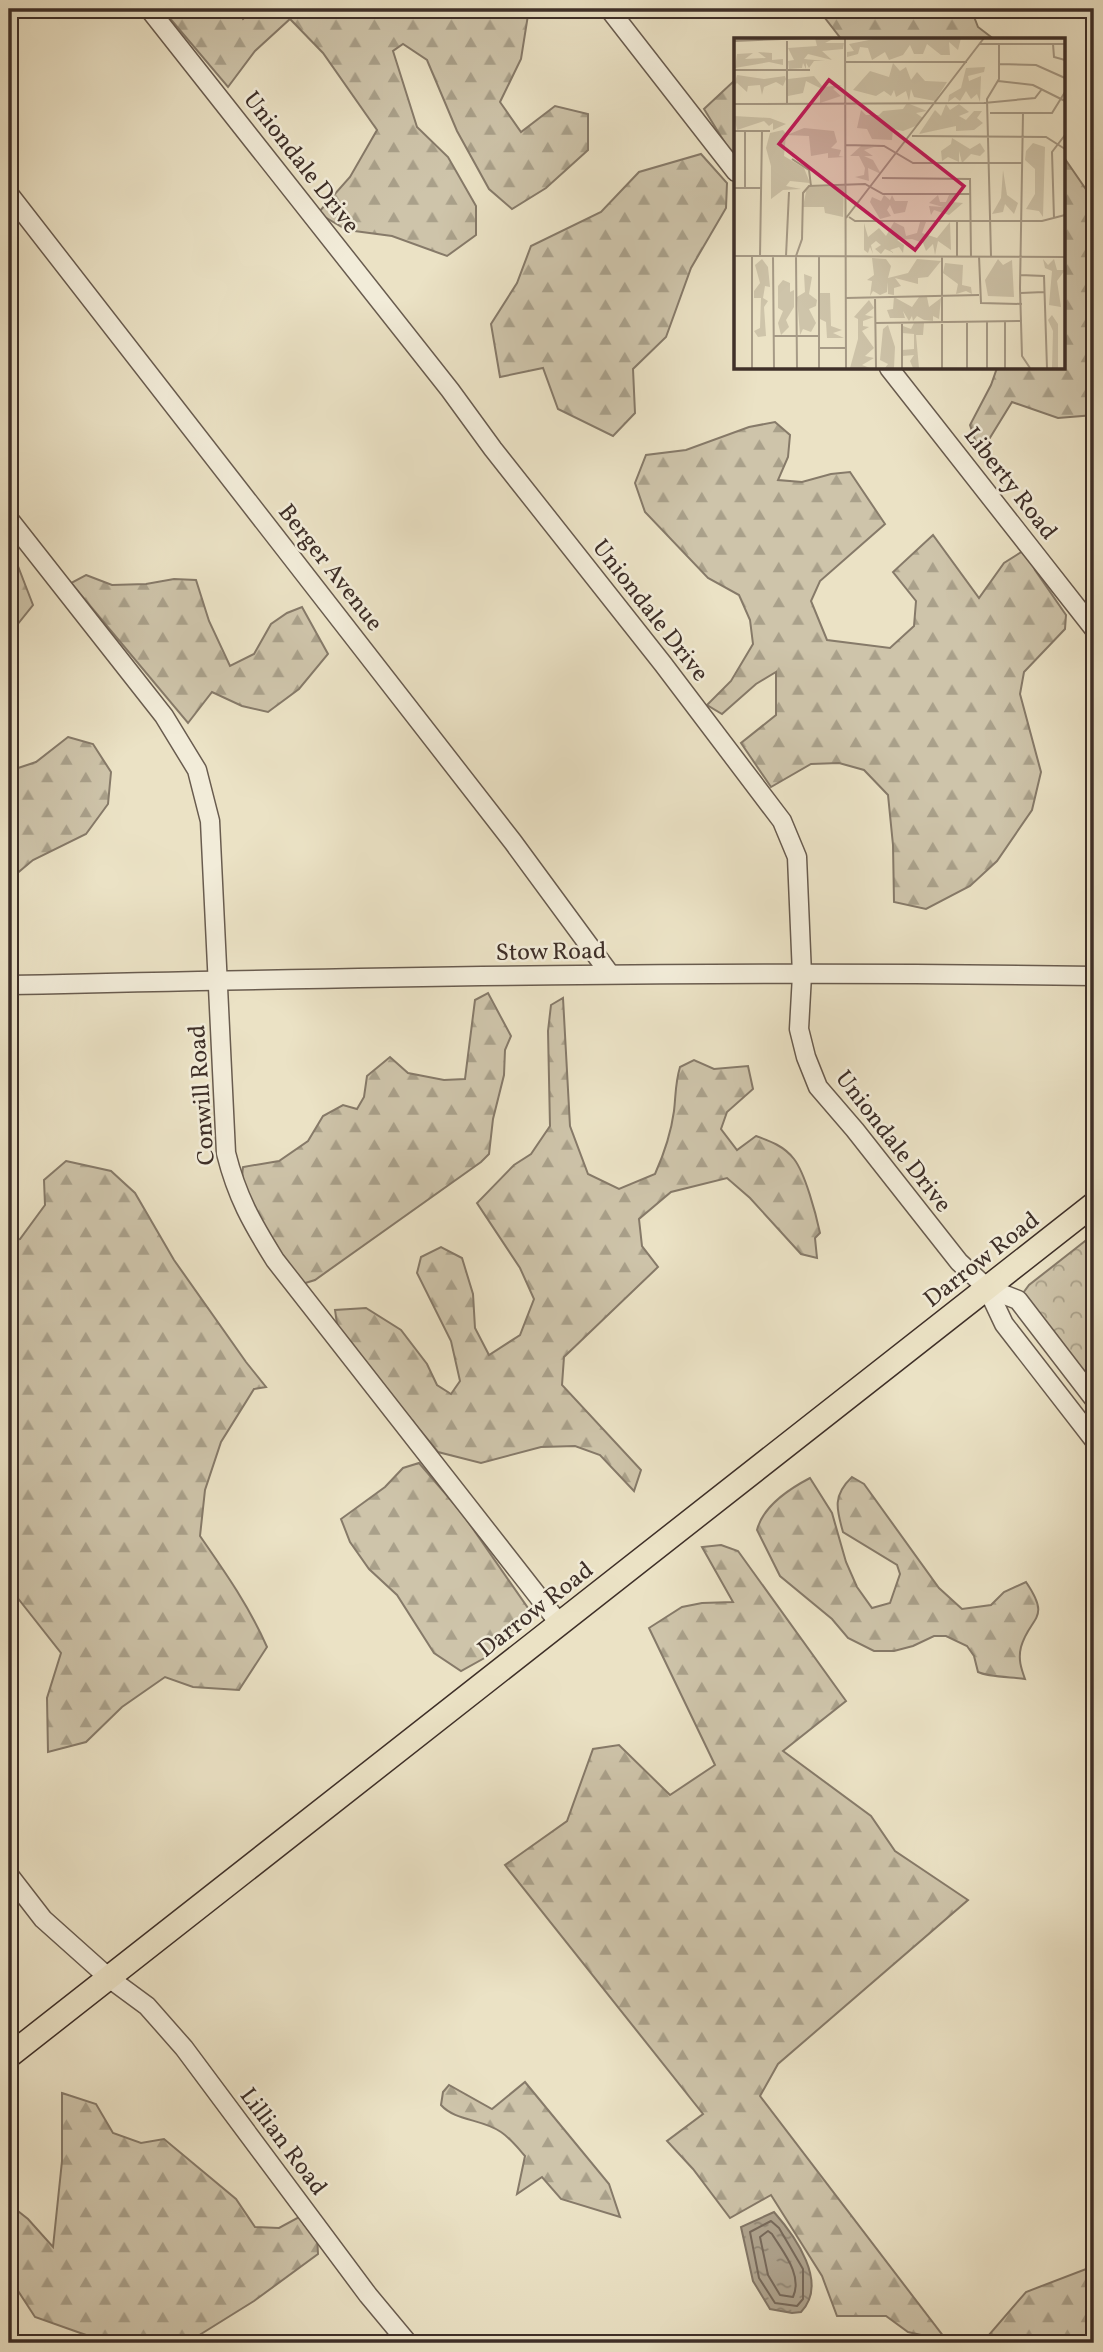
<svg xmlns="http://www.w3.org/2000/svg" width="1103" height="2352" font-family="Vollkorn,serif">
	<style>
		.forest { fill: url(#forest-firs); stroke: #867a69; stroke-width: 2 }
		.park { fill: url(#park-crowns); stroke: #867a69; stroke-width: 2 }
		.water { fill: url(#water-ripples); stroke: #827666; stroke-width: 2 }
		.lines { fill: none; stroke-linecap: round; stroke-linejoin: round }
		.shore { stroke: #776a5c; stroke-width: 2 }
		.minor-casing { stroke: #695c4f; stroke-width: 21 }
		.major-casing { stroke: #3e2f28; stroke-width: 26 }
		.minor { stroke: #f2ecd9; stroke-width: 18 }
		.major { stroke: #ebe2c5; stroke-width: 23 }
		.labels { text-anchor: middle; stroke-width: 5; stroke-linejoin: round; paint-order: stroke }
		.street-label { font-size: 24px; fill: #3e2f28; stroke: #f2ecd9 }
		.inset-road { fill: none; stroke: #a69a86; stroke-width: 2 }
		.view { fill: #c2185b; fill-opacity: 0.15; stroke: #c2185b; stroke-width: 3.5 }
		.inset-edge { fill: none; stroke: #3e2f28; stroke-width: 3.5 }
	</style>
	<defs>
		<pattern id="forest-firs" width="22" height="20" patternUnits="userSpaceOnUse" patternTransform="scale(1.75)"><rect width="22" height="20" fill="#cec4aa"/><path d="M5 1l3.5 6h-7zM16 11l3.5 6h-7z" fill="#a9a08a"/></pattern>
		<pattern id="park-crowns" width="20" height="18" patternUnits="userSpaceOnUse" patternTransform="scale(1.75)"><rect width="20" height="18" fill="#cec4aa"/><path d="M2 6a3 3 0 1 1 6 0M12 15a3 3 0 1 1 6 0" fill="none" stroke="#a9a08a"/></pattern>
		<pattern id="water-ripples" width="26" height="14" patternUnits="userSpaceOnUse" patternTransform="scale(1.75)"><rect width="26" height="14" fill="#b0a590"/><path d="M2 4q2-2 4 0t4 0M15 11q2-2 4 0t4 0" fill="none" stroke="#918776"/></pattern>
	</defs>
	<rect width="100%" height="100%" fill="#ebe2c5"/>
	<filter id="stains"><feTurbulence type="fractalNoise" baseFrequency=".00286" numOctaves="4"/><feColorMatrix values="0 0 0 0 .2 0 0 0 0 .09 0 0 0 0 .02 0 0 0 .5 -.17"/></filter>
	<radialGradient id="worn" r=".72"><stop offset=".6" stop-color="#630" stop-opacity="0"/><stop offset="1" stop-color="#630" stop-opacity=".3"/></radialGradient>
	<g class="forest">
		<polygon points="162,9 237,9 243,19 254,9 519,9 528,15 521,59 500,102 521,132 555,106 588,114 588,150 546,188 512,209 489,189 457,131 427,60 403,44 393,51 417,127 448,157 476,206 476,235 447,256 392,236 347,230 318,213 350,177 377,130 323,53 290,19 255,51 228,87"/>
		<polygon points="818,9 971,9 978,27 995,40 842,40"/>
		<polygon points="735,80 735,159 704,109"/>
		<polygon points="701,154 727,183 726,208 691,268 666,337 633,369 635,413 613,436 558,409 543,368 500,377 491,324 517,283 531,246 601,212 639,172"/>
		<polygon points="1063,156 1094,201 1094,415 1058,418 1012,402 980,454 970,425 991,385 997,368 1063,368"/>
		<polygon points="775,422 790,435 788,457 778,480 802,482 831,474 850,472 885,524 820,581 811,601 827,640 890,648 914,626 916,601 893,572 933,535 979,598 1004,563 1026,549 1035,570 1066,615 1065,629 1024,672 1020,694 1041,772 1032,810 997,861 970,886 926,909 894,902 893,845 888,795 864,770 839,763 811,764 771,787 741,743 776,715 776,672 756,684 722,714 707,705 731,681 753,644 750,620 739,595 708,578 645,512 635,483 646,455 686,450 749,427"/>
		<polygon points="16,561 33,605 9,635 9,566"/>
		<polygon points="86,575 112,585 146,584 174,579 196,580 209,621 230,666 254,654 271,624 287,613 302,607 328,654 299,689 268,712 242,706 212,692 188,723 71,583"/>
		<polygon points="68,737 93,744 111,772 108,804 86,834 33,860 9,880 9,771 36,762"/>
		<path d="M 488,993 L 511,1036 L 505,1050 L 504,1075 L 493,1119 L 489,1154 L 481,1162 L 315,1280 L 302,1284 C 280,1255 237,1204 243,1167 L 279,1161 L 308,1141 L 323,1116 L 343,1105 L 357,1109 L 364,1097 L 367,1076 L 390,1057 L 408,1073 L 444,1080 L 465,1079 L 475,1000 Z"/>
		<path d="M 563,998 L 570,1126 L 588,1174 L 619,1189 L 655,1174 C 664,1154 671,1133 674,1111 C 676,1094 675,1084 680,1067 L 694,1060 L 714,1069 L 748,1066 L 753,1089 L 727,1112 L 721,1129 L 737,1150 L 756,1136 C 770,1141 784,1146 794,1159 C 805,1173 816,1214 820,1233 L 815,1238 L 817,1258 L 801,1254 L 750,1198 L 727,1178 L 671,1192 L 639,1219 L 642,1246 L 658,1267 L 564,1357 L 562,1385 L 641,1470 L 634,1491 L 600,1455 L 575,1446 L 541,1447 L 481,1463 L 438,1452 L 338,1331 L 335,1310 L 366,1308 L 401,1330 L 427,1364 L 437,1385 L 451,1394 L 460,1381 L 451,1341 L 417,1273 L 421,1257 L 441,1247 L 462,1258 L 473,1294 L 475,1328 L 489,1355 L 520,1335 L 534,1299 L 520,1268 L 477,1203 L 514,1165 L 531,1154 L 550,1126 L 548,1031 L 551,1005 Z"/>
		<path d="M 66,1161 L 111,1171 L 135,1193 L 174,1260 L 246,1362 L 266,1387 L 254,1389 L 221,1442 L 205,1490 L 200,1536 C 225,1572 249,1606 267,1647 L 239,1690 L 193,1687 L 165,1677 L 122,1707 L 86,1742 L 48,1752 L 47,1698 L 61,1653 L 9,1587 L 9,1241 L 20,1239 L 45,1205 L 44,1180 Z"/>
		<polygon points="419,1463 462,1513 530,1611 488,1656 461,1671 434,1653 397,1595 369,1569 350,1542 341,1519 385,1487 403,1468"/>
		<path d="M 852,1477 L 864,1484 L 939,1588 L 962,1609 L 991,1605 L 1004,1592 L 1026,1582 C 1052,1620 1030,1616 1021,1647 C 1018,1659 1021,1668 1025,1679 C 1011,1677 988,1677 978,1672 L 974,1656 L 967,1646 L 946,1636 L 934,1636 L 913,1646 L 894,1651 L 874,1651 L 848,1638 L 832,1619 L 780,1576 L 757,1530 C 763,1506 789,1489 810,1478 L 832,1513 L 846,1562 L 857,1587 L 872,1608 L 890,1603 L 900,1574 L 897,1565 L 843,1532 C 836,1508 833,1495 852,1477 Z"/>
		<polygon points="721,1545 738,1551 846,1701 783,1751 871,1816 895,1851 968,1900 778,2064 760,2096 947,2341 908,2332 886,2316 837,2316 822,2276 771,2195 730,2218 693,2169 667,2141 703,2114 505,1865 567,1821 593,1749 619,1745 670,1795 715,1765 649,1628 682,1607 702,1603 733,1602 702,1547"/>
		<path d="M 525,2082 L 609,2184 L 620,2217 L 561,2199 L 542,2177 L 517,2194 L 525,2156 C 518,2148 510,2138 501,2132 C 483,2119 455,2121 441,2105 L 443,2092 L 449,2085 L 492,2109 Z"/>
		<polygon points="62,2093 96,2104 113,2133 141,2143 164,2139 236,2199 255,2227 279,2228 301,2216 317,2235 318,2254 254,2301 193,2339 188,2343 99,2343 86,2335 35,2317 9,2277 9,2204 28,2219 53,2247 62,2161"/>
		<polygon points="1094,2266 1094,2343 982,2343 1026,2292"/>
	</g>
	<polygon class="park" points="1094,1234 1094,1399 1018,1300 1029,1285"/>
	<path class="water" d="M 774,2212 C 795,2236 829,2283 801,2312 L 792,2313 L 770,2309 L 753,2281 L 741,2227 Z"/>
	<g class="lines">
		<g class="shore">
			<polygon points="771,2221 779,2228 803,2269 803,2299 797,2306 775,2303 759,2278 750,2232"/>
			<path d="M 768,2231 L 772,2234 C 783,2252 803,2275 793,2297 L 780,2295 L 768,2275 L 760,2237 Z"/>
		</g>
		<defs>
			<g id="minor">
				<polyline points="149,9 450,390 493,449 663,664 782,821 797,857 802,975 799,1029 806,1057 818,1087 855,1130 959,1262 987,1288 1018,1300 1094,1399"/>
				<polyline points="609,9 736,172"/>
				<polyline points="9,194 513,842 610,974"/>
				<polyline points="889,368 1094,629"/>
				<path d="M 9,519 L 164,716 L 197,770 L 210,821 L 226,1153 C 237,1197 252,1223 275,1260 L 559,1623"/>
				<path d="M 9,985 C 371,977 732,970 1094,976"/>
				<polyline points="987,1288 1004,1324 1094,1440"/>
				<polyline points="9,1875 43,1919 109,1978 147,2006 184,2048 368,2295 408,2343"/>
			</g>
			<polyline id="major" points="9,2056 1094,1204"/>
		</defs>
		<use href="#minor" class="minor-casing"/>
		<use href="#major" class="major-casing"/>
		<use href="#minor" class="minor"/>
		<use href="#major" class="major"/>
	</g>
	<g class="labels">
		<g class="street-label">
			<text transform="translate(302 162) rotate(52)" y="8">Uniondale Drive</text>
			<text transform="translate(1011 483) rotate(52)" y="8">Liberty Road</text>
			<text transform="translate(331 567) rotate(52)" y="8">Berger Avenue</text>
			<text transform="translate(651 610) rotate(52)" y="8">Uniondale Drive</text>
			<text transform="translate(551 951) rotate(-1)" y="8">Stow Road</text>
			<text transform="translate(201 1095) rotate(-94)" y="8">Conwill Road</text>
			<text transform="translate(894 1141) rotate(52)" y="8">Uniondale Drive</text>
			<text transform="translate(981 1259) rotate(-38)" y="8">Darrow Road</text>
			<text transform="translate(535 1609) rotate(-38)" y="8">Darrow Road</text>
			<text transform="translate(284 2141) rotate(53)" y="8">Lillian Road</text>
		</g>
	</g>
	<g transform="translate(734 38)">
		<rect width="331" height="331" fill="#ebe2c5"/>
		<path d="M 81,0 L 101,0 L 91,5 L 110,5 L 109,11 L 88,13 L 98,22 L 74,16 L 70,21 L 91,23 L 80,23 L 75,30 L 72,25 L 72,31 L 69,25 L 68,30 L 55,31 L 54,23 L 60,22 L 54,10 L 83,8 ZM 145,0 L 227,0 L 224,12 L 215,4 L 216,17 L 207,17 L 193,6 L 189,16 L 180,16 L 176,7 L 169,17 L 155,22 L 151,14 L 138,22 L 134,10 L 126,9 L 124,16 L 113,19 L 113,14 L 120,13 L 115,6 ZM 24,14 L 38,15 L 38,22 L 49,21 L 49,27 L 35,24 L 1,30 L 3,16 L 19,15 L 11,21 L 32,20 ZM 159,25 L 166,33 L 172,29 L 177,42 L 183,34 L 191,43 L 213,44 L 201,63 L 180,59 L 177,51 L 175,63 L 172,53 L 162,59 L 160,52 L 157,58 L 150,53 L 142,58 L 119,52 L 136,33 L 155,39 ZM 251,29 L 250,34 L 234,38 L 235,43 L 247,38 L 246,64 L 243,56 L 237,61 L 232,53 L 226,63 L 221,59 L 214,64 L 215,57 L 227,50 L 232,30 ZM 3,37 L 30,41 L 51,38 L 52,41 L 49,48 L 42,44 L 30,49 L 28,57 L 26,47 L 14,48 L 13,54 L 3,45 L 0,48 ZM 80,38 L 89,49 L 108,47 L 99,51 L 107,58 L 86,65 L 86,50 L 72,43 L 69,55 L 54,58 L 54,41 ZM 173,65 L 193,73 L 182,75 L 189,80 L 184,87 L 169,93 L 159,91 L 158,102 L 138,101 L 133,91 L 123,90 L 127,72 L 132,77 L 145,77 L 149,73 L 169,71 ZM 212,66 L 216,72 L 225,66 L 235,74 L 225,78 L 232,82 L 240,73 L 248,73 L 243,80 L 249,85 L 240,92 L 222,93 L 222,88 L 185,96 L 201,72 L 207,78 ZM 0,78 L 36,80 L 52,86 L 39,92 L 39,85 L 35,88 L 30,83 L 3,92 ZM 70,90 L 100,93 L 103,104 L 97,110 L 107,112 L 105,118 L 110,119 L 94,120 L 94,115 L 77,118 L 75,98 L 52,97 L 50,118 L 70,130 L 76,145 L 56,143 L 52,148 L 67,151 L 49,152 L 37,161 L 37,128 L 32,110 L 36,95 L 49,92 L 53,97 ZM 218,100 L 236,111 L 246,105 L 251,113 L 246,118 L 237,116 L 228,125 L 225,113 L 225,124 L 214,119 L 208,123 L 207,113 L 217,106 ZM 299,105 L 311,109 L 309,179 L 305,173 L 292,171 L 301,156 L 301,131 L 291,122 L 292,113 ZM 127,108 L 140,109 L 130,112 L 139,118 L 130,118 L 139,122 L 147,136 L 134,130 L 135,143 L 121,139 L 130,137 L 131,130 L 125,118 L 116,118 ZM 269,132 L 273,157 L 284,165 L 280,176 L 271,166 L 269,174 L 258,176 L 267,160 ZM 150,157 L 156,162 L 158,157 L 161,163 L 174,163 L 171,174 L 160,176 L 156,167 L 153,172 L 157,178 L 146,181 L 136,164 L 138,159 L 147,163 ZM 204,157 L 206,164 L 212,164 L 215,157 L 225,157 L 218,164 L 229,165 L 215,177 L 200,172 L 197,177 L 195,168 L 209,169 L 195,165 ZM 160,184 L 170,189 L 172,198 L 183,195 L 186,184 L 192,184 L 188,195 L 203,200 L 216,184 L 217,212 L 204,203 L 201,217 L 199,206 L 192,213 L 189,205 L 178,201 L 163,202 L 170,207 L 169,215 L 165,209 L 156,212 L 160,215 L 151,211 L 147,216 L 141,211 L 147,207 L 142,203 L 137,207 L 139,216 L 136,209 L 134,215 L 130,212 L 130,185 L 134,199 L 145,190 L 152,198 ZM 138,220 L 152,221 L 157,228 L 154,240 L 174,235 L 183,221 L 207,223 L 194,239 L 184,240 L 184,246 L 161,240 L 167,248 L 160,250 L 160,257 L 154,256 L 154,244 L 153,254 L 146,257 L 139,253 L 136,258 L 138,243 L 133,242 L 140,237 ZM 28,221 L 34,229 L 36,249 L 31,248 L 29,260 L 34,263 L 30,269 L 32,298 L 24,299 L 20,293 L 26,290 L 27,260 L 20,260 L 20,253 L 26,245 L 21,227 ZM 264,221 L 269,227 L 278,222 L 280,259 L 254,258 L 251,242 ZM 309,221 L 314,227 L 320,221 L 323,232 L 331,232 L 323,243 L 327,269 L 315,267 L 318,233 L 311,230 ZM 211,225 L 229,227 L 228,247 L 237,249 L 238,256 L 232,253 L 222,256 L 224,246 L 209,235 ZM 70,236 L 78,239 L 75,256 L 83,262 L 82,268 L 75,271 L 82,285 L 77,294 L 69,291 L 66,297 L 63,259 L 71,254 ZM 49,242 L 56,245 L 56,254 L 60,252 L 60,269 L 52,282 L 55,289 L 47,297 L 44,285 L 49,273 L 44,270 L 44,248 ZM 86,255 L 96,255 L 97,288 L 108,292 L 99,295 L 110,300 L 93,300 L 92,284 L 86,281 ZM 160,259 L 178,269 L 185,259 L 193,259 L 195,269 L 207,260 L 205,281 L 199,278 L 199,283 L 190,282 L 183,278 L 179,283 L 178,278 L 175,283 L 169,273 L 171,280 L 156,280 L 153,272 L 159,271 ZM 135,262 L 140,270 L 131,277 L 140,279 L 129,283 L 129,288 L 135,289 L 128,293 L 140,310 L 131,318 L 140,320 L 128,327 L 136,330 L 116,330 L 124,301 L 124,281 L 120,279 ZM 318,277 L 324,286 L 324,330 L 318,330 L 319,293 L 314,282 ZM 180,285 L 190,285 L 189,297 L 182,297 L 185,330 L 179,330 L 176,323 L 180,317 L 168,318 L 168,312 L 180,311 L 180,296 L 168,295 L 169,288 L 177,291 ZM 154,287 L 161,309 L 160,330 L 151,330 L 154,326 L 146,322 L 149,291 Z" fill="#cec4aa"/>
		<path d="M 110,148 L 109,179 L 91,175 L 90,169 L 69,169 L 73,149 Z" fill="#cec4aa"/>
		<path class="inset-road" d="M 111,0 L 112,330M 0,3 L 74,0M 53,3 L 53,67M 246,6 L 331,6M 319,6 L 320,19 L 331,22M 111,24 L 233,24M 265,26 L 302,27 L 331,40M 0,32 L 76,32M 264,43 L 299,47 L 331,63M 0,66 L 250,65 L 301,60 L 308,51M 256,75 L 318,75 L 331,54M 289,75 L 286,250 L 288,318 L 296,330M 0,93 L 36,93M 178,98 L 312,99 L 331,111M 112,107 L 150,108 L 179,125 L 289,125M 58,121 L 75,132 L 77,148M 148,140 L 236,141 L 237,218M 0,150 L 28,150M 11,150 L 11,93M 115,179 L 121,183 L 308,183 L 331,177M 112,180 L 250,0M 320,180 L 318,114 L 331,97M 0,218 L 331,219M 18,218 L 18,330M 26,218 L 28,93M 39,218 L 40,330M 52,218 L 55,154M 62,218 L 68,201 L 69,155 L 75,148 L 131,146 L 149,156 L 237,156M 62,218 L 63,330M 208,218 L 208,330M 223,218 L 223,183M 245,218 L 247,265 L 288,266M 257,218 L 253,61 L 265,41 L 265,6M 286,237 L 310,238 L 313,330M 287,255 L 310,254M 141,259 L 142,330M 112,260 L 245,257M 331,282 L 331,321M 168,284 L 168,330M 253,284 L 253,330M 271,284 L 271,330M 141,285 L 288,283M 40,298 L 84,298M 85,310 L 112,310M 85,330 L 85,218M 233,330 L 233,284"/>
		<path class="view" d="M 95,42 L 230,148 L 181,212 L 45,106 Z"/>
		<rect width="331" height="331" class="inset-edge"/>
	</g>
	<rect width="1103" height="2352" fill="none" stroke="#ebe2c5" stroke-width="35"/>
	<rect x="10" y="10" width="1082" height="2331" fill="none" stroke="#3e2f28" stroke-width="3.5"/>
	<rect x="18" y="18" width="1068" height="2317" fill="none" stroke="#3e2f28" stroke-width="2"/>
	<rect width="100%" height="100%" filter="url(#stains)"/>
	<rect width="100%" height="100%" fill="url(#worn)"/>
</svg>
